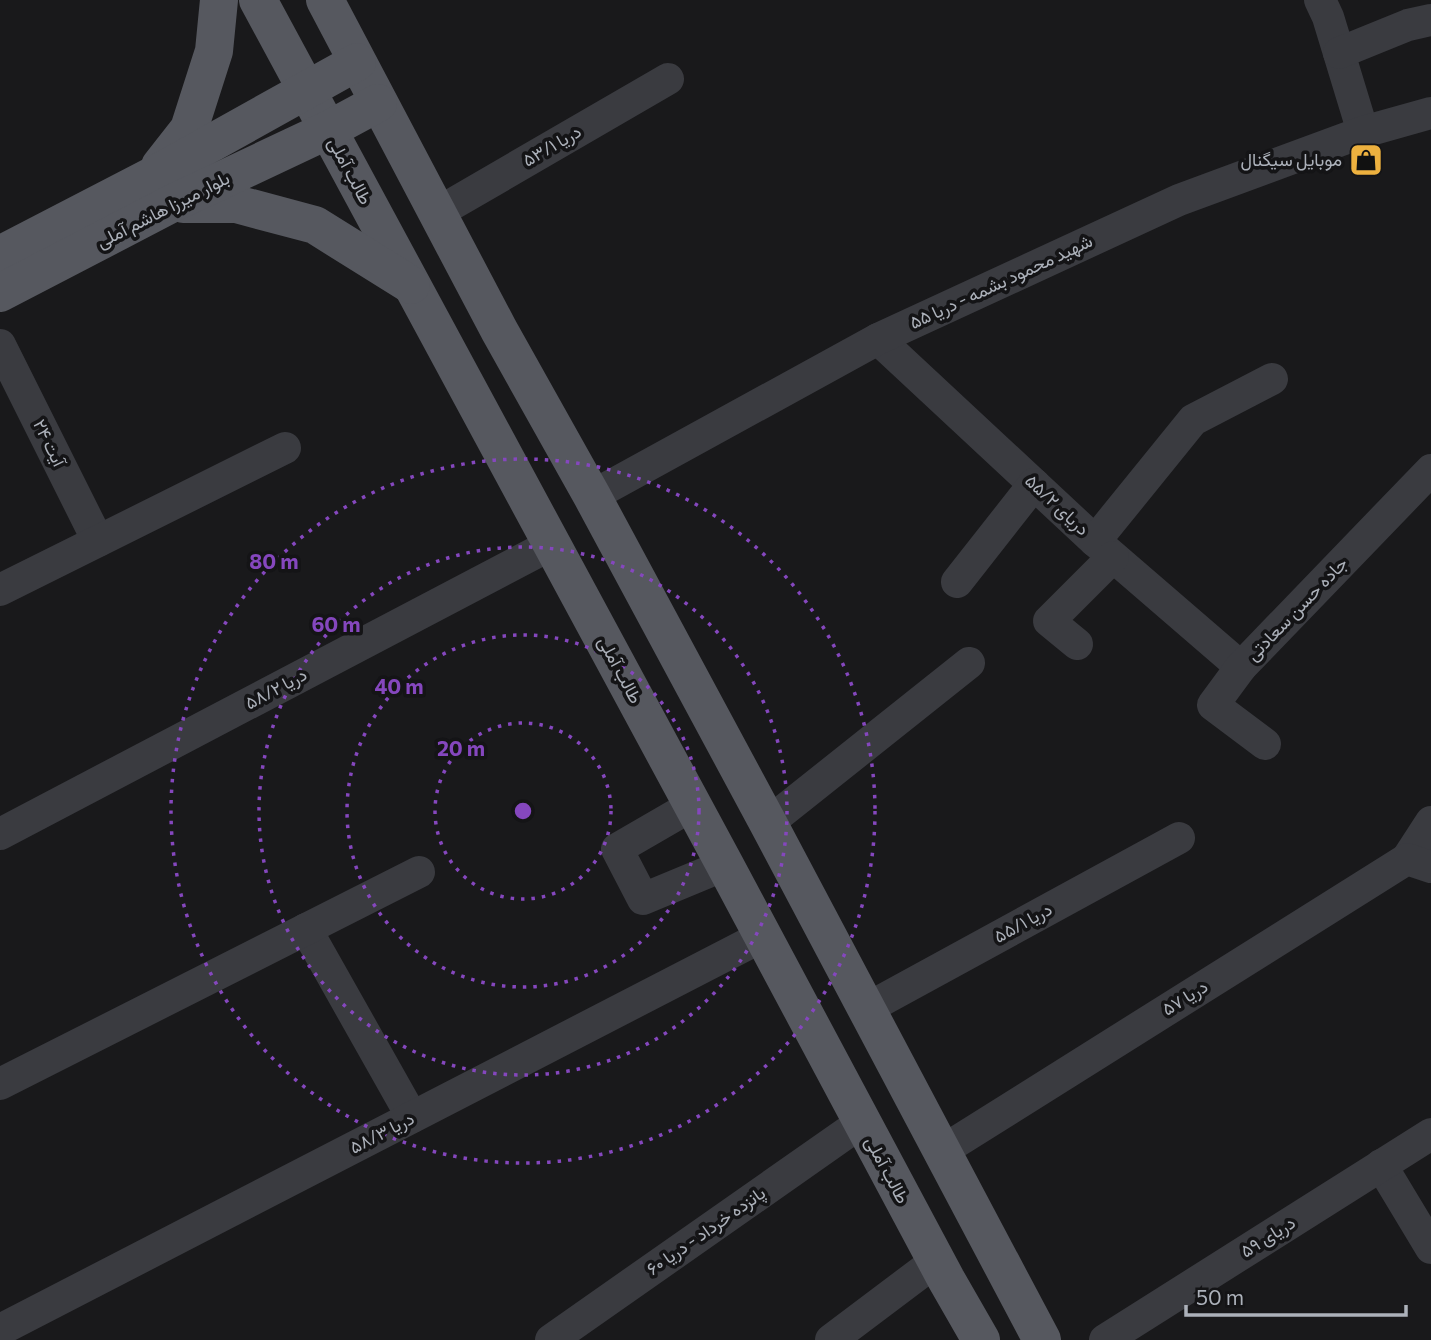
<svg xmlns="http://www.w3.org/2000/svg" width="1431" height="1340" font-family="Commissioner,Vazirmatn,sans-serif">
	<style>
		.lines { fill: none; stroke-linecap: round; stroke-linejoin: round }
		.minor { stroke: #3a3b40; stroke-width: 32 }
		.major { stroke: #56585f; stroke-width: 38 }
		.ring { fill: none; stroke: #8547be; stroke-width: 3.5; stroke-dasharray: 3.5 7 }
		.labels { text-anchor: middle; stroke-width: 7; stroke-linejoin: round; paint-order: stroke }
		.street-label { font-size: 18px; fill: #acb1ba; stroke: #141416 }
		.poi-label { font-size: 18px; fill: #acb1ba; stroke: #141416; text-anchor: end }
		.centre { fill: #8547be; stroke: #141416; stroke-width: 3.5 }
		.ring-label { font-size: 21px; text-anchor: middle; font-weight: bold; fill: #8547be; stroke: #141416; stroke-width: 7; stroke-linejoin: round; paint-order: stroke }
	</style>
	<rect width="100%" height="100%" fill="#19191b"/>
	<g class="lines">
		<g class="minor">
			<polyline points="1320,0 1328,17 1363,132"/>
			<polyline points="1339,53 1408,25 1431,20"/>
			<polyline points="437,213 668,79"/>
			<polyline points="878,339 1095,541 1241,667"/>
			<polyline points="0,345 98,541"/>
			<polyline points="592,496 878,339 1179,200 1363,132 1431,113"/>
			<polyline points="1095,541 1193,420 1272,379"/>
			<polyline points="957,582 1034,484"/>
			<polyline points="0,590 285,448"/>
			<polyline points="1077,644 1049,621 1113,557"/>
			<polyline points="1265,744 1213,705 1241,667 1431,470"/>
			<polyline points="693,805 617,849 643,899 725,865"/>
			<polyline points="768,823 969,663"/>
			<polyline points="0,834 552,544"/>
			<polyline points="1407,859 1431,822"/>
			<polyline points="306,929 412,1117"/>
			<polyline points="866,1009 1179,838"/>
			<polyline points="0,1084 419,872"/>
			<polyline points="942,1151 1407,859 1431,867"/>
			<polyline points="1381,1165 1431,1248"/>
			<polyline points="0,1330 763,936"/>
			<polyline points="551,1340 862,1122"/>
			<polyline points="831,1340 936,1261"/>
			<polyline points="1105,1340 1431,1134"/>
		</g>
		<g class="major">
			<polyline points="258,0 725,865 946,1279 981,1340"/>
			<polyline points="325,0 499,330 592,496 768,823 1042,1340"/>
			<polyline points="160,166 189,129 214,51 219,0"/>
			<polyline points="183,204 236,204 315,225 411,285"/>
			<polyline points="0,255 154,175 357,62"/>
			<polyline points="0,293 171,204 328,130 378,103"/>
		</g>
	</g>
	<g class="ring">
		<circle cx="523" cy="811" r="88"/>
		<circle cx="523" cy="811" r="176"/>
		<circle cx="523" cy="811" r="264"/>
		<circle cx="523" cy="811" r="352"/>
	</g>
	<defs>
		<symbol id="shop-square" viewBox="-11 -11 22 22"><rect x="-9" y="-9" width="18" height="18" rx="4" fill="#edb13f" stroke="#141416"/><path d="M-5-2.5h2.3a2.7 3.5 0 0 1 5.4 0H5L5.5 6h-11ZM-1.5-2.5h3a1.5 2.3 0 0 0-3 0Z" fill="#111"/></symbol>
	</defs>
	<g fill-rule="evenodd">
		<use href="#shop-square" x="1347" y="141" width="38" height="38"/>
	</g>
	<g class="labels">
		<g class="street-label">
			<text transform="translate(552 146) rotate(-30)" y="6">دریا ۵۳/۱</text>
			<text transform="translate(350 171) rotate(62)" y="6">طالب آملی</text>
			<text transform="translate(163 210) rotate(-27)" y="6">بلوار میرزا هاشم آملی</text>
			<text transform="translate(1001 282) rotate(-25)" y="6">شهید محمود بشمه - دریا ۵۵</text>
			<text transform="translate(49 443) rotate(64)" y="6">آیت ۲۴</text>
			<text transform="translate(1057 505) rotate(43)" y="6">دریای ۵۵/۲</text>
			<text transform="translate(1297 609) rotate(-46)" y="6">جاده حسن سعادتی</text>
			<text transform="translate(620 670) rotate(62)" y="6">طالب آملی</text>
			<text transform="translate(276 689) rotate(-28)" y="6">دریا ۵۸/۲</text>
			<text transform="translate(1023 923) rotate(-29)" y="6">دریا ۵۵/۱</text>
			<text transform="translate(1185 998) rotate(-32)" y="6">دریا ۵۷</text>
			<text transform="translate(382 1133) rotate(-27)" y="6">دریا ۵۸/۳</text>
			<text transform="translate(887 1170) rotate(62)" y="6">طالب آملی</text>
			<text transform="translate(706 1231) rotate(-35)" y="6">پانزده خرداد - دریا ۶۰</text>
			<text transform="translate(1268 1237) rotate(-32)" y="6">دریای ۵۹</text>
		</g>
		<g class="poi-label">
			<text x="1342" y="166">موبایل سیگنال</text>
		</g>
	</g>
	<circle cx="523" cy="811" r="10" class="centre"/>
	<g class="ring-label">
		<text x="274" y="569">80 m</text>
		<text x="336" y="632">60 m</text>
		<text x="399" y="694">40 m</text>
		<text x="461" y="756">20 m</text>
	</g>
	<path d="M1186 1305v10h220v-10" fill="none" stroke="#acb1ba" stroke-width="3.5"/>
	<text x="1196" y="1305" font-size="21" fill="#acb1ba" stroke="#141416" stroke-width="5" paint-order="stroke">50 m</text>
</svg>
